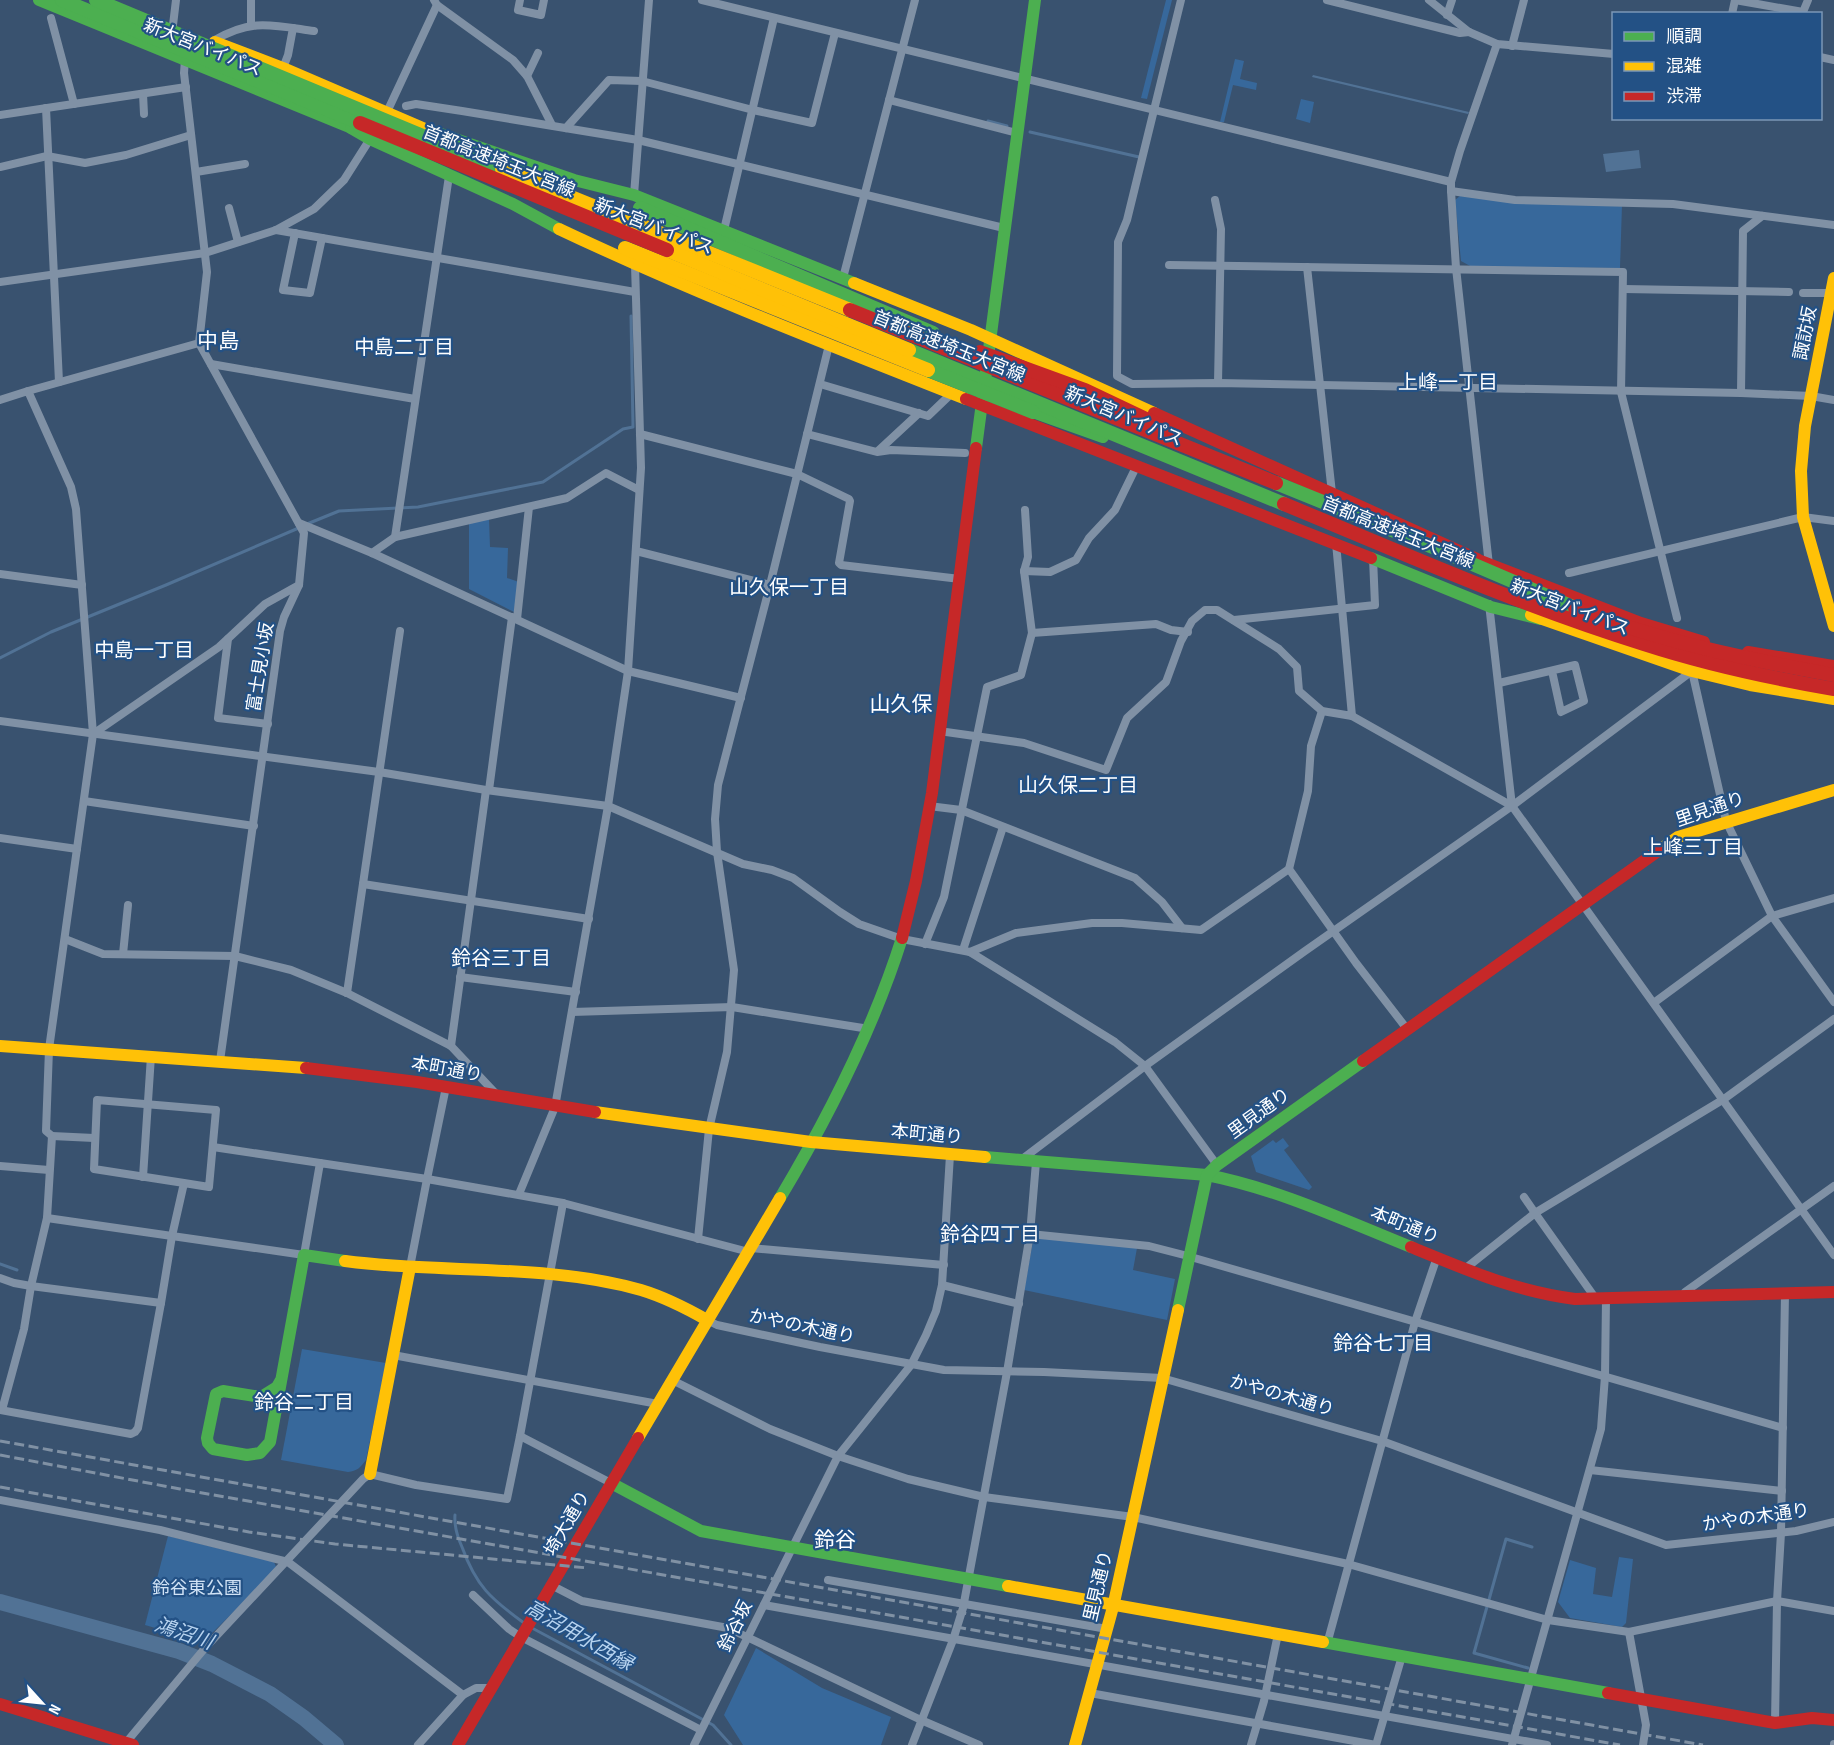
<svg xmlns="http://www.w3.org/2000/svg" width="1834" height="1745" font-family="'Sofia Sans Condensed','Noto Sans JP',sans-serif">
	<style>
		.green { fill: #37689b }
		.water { fill: #517295 }
		.lines { fill: none; stroke-linecap: round; stroke-linejoin: round }
		.stream { stroke: #517295; stroke-width: 3 }
		.river { stroke: #517295; stroke-width: 16 }
		.street { stroke: #8091a5; stroke-width: 8 }
		.fast { stroke: #4caf50; stroke-width: 12 }
		.slow { stroke: #ffc107; stroke-width: 12 }
		.jam { stroke: #c62828; stroke-width: 12 }
		.rail { stroke: #8091a4; stroke-width: 3; stroke-dasharray: 10 4.5; stroke-linecap: butt }
		.fast-bridge { stroke: #4caf50; stroke-width: 14 }
		.slow-bridge { stroke: #ffc107; stroke-width: 14 }
		.jam-bridge { stroke: #c62828; stroke-width: 14 }
		.labels { text-anchor: middle; stroke-width: 4.5; stroke-linejoin: round; paint-order: stroke }
		.street-label { font-size: 18px; fill: #fff; stroke: #235185 }
		.park-label { font-size: 18px; fill: #d1e3f6; stroke: #235185 }
		.neighbourhood-label { font-size: 20px; fill: #fff; stroke: #235185 }
		.water-label { font-size: 20px; font-style: italic; fill: #b8d4f0; stroke: #235185 }
		.quarter-label { font-size: 21px; fill: #fff; stroke: #235185 }
	</style>
	<rect width="100%" height="100%" fill="#39526f"/>
	<g class="green">
		<polygon points="1166,0 1172,0 1147,99 1141,98"/>
		<polygon points="1235,59 1244,61 1240,79 1257,83 1256,90 1233,85 1224,122 1220,122"/>
		<polygon points="1301,99 1314,102 1310,123 1296,119"/>
		<polygon points="1460,196 1622,205 1620,268 1472,267 1461,261 1455,200"/>
		<polygon points="489,518 490,547 508,548 507,578 519,582 514,612 469,589 469,524"/>
		<polygon points="1283,1138 1289,1146 1284,1150 1312,1187 1309,1190 1256,1172 1251,1156 1273,1140 1276,1143"/>
		<polygon points="1034,1236 1137,1248 1133,1270 1175,1279 1167,1320 1024,1290"/>
		<path d="M 302,1349 L 386,1363 L 366,1460 C 360,1468 357,1471 348,1472 L 281,1460 Z"/>
		<polygon points="168,1536 274,1562 277,1569 203,1642 145,1625"/>
		<polygon points="1619,1557 1633,1559 1626,1623 1622,1627 1570,1618 1558,1602 1570,1560 1596,1568 1593,1594 1612,1597"/>
		<polygon points="756,1648 822,1688 891,1717 881,1745 743,1745 724,1715"/>
	</g>
	<g class="water">
		<polygon points="1313,75 1469,112 1468,114 1312,77"/>
		<polygon points="1639,150 1641,168 1606,172 1603,154"/>
	</g>
	<g class="lines">
		<g class="stream">
			<polyline points="988,121 1007,126"/>
			<polyline points="1030,132 1139,157"/>
			<polyline points="307,524 339,511 418,507 543,482 623,429 633,427 631,316"/>
			<polyline points="0,658 51,632 166,585 301,527"/>
			<polyline points="0,1264 17,1270"/>
			<path d="M 455,1515 C 454,1527 457,1536 462,1547 C 476,1586 491,1599 524,1623"/>
			<polyline points="532,1628 713,1725 731,1745"/>
			<polyline points="1528,1668 1474,1653 1506,1539 1532,1547"/>
		</g>
		<polyline class="river" points="0,1602 179,1651 212,1664 270,1694 304,1718 336,1745"/>
		<g class="street">
			<polyline points="434,0 437,5 513,60 527,76 552,125"/>
			<polyline points="520,0 518,10 541,15 544,0"/>
			<polyline points="702,0 1451,182"/>
			<polyline points="1181,0 1127,220 1118,242 1117,376 1132,384 1218,383 1741,393 1811,396 1834,400"/>
			<polyline points="1327,0 1460,33 1469,32"/>
			<polyline points="1429,0 1469,32 1497,44 1614,54"/>
			<polyline points="1732,14 1735,0 1803,12 1808,0"/>
			<polyline points="1447,15 1452,0"/>
			<polyline points="51,18 74,104"/>
			<polyline points="173,25 176,0"/>
			<polyline points="251,25 251,0"/>
			<path d="M 213,41 C 251,18 272,25 314,31"/>
			<polyline points="1512,46 1524,0"/>
			<polyline points="1820,57 1834,60"/>
			<polyline points="283,68 288,55 293,28"/>
			<polyline points="527,76 538,53"/>
			<polyline points="143,94 144,114"/>
			<polyline points="889,100 1017,133"/>
			<polyline points="406,106 416,104 462,111 638,140 1004,228"/>
			<polyline points="46,108 59,382"/>
			<polyline points="387,112 437,5"/>
			<polyline points="0,115 186,87"/>
			<polyline points="566,128 609,80 642,81 753,110 812,123 835,33"/>
			<polyline points="0,167 47,156 85,163 126,155 191,135"/>
			<polyline points="196,172 245,164"/>
			<polyline points="1451,191 1515,200 1673,204 1834,225"/>
			<polyline points="634,195 649,0"/>
			<polyline points="1215,200 1221,229 1218,383"/>
			<polyline points="229,208 238,242"/>
			<polyline points="276,230 635,292"/>
			<polyline points="724,230 774,18"/>
			<polyline points="295,233 283,290 310,293 322,238"/>
			<polyline points="1169,265 1623,272 1621,392 1677,618"/>
			<polyline points="1307,267 1332,493"/>
			<polyline points="843,278 915,0"/>
			<polyline points="0,282 205,253 276,230 314,209 344,180 370,139"/>
			<polyline points="1624,289 1789,292"/>
			<polyline points="1803,293 1831,293"/>
			<polyline points="211,364 415,399"/>
			<polyline points="820,384 928,416 952,393"/>
			<polyline points="28,391 199,343 207,272 184,73 185,59"/>
			<polyline points="1741,393 1743,231 1762,216"/>
			<polyline points="0,400 28,391 71,487 76,509 93,734 49,1049 46,1131 52,1136 47,1218 31,1286 24,1329 2,1410"/>
			<polyline points="640,434 797,474 849,499 850,501 839,563 841,565 960,579"/>
			<polyline points="807,434 877,452 891,450 965,453"/>
			<polyline points="878,451 919,413"/>
			<polyline points="299,523 372,553 628,671 741,698"/>
			<polyline points="395,537 449,176"/>
			<polyline points="636,551 770,585 718,785 715,819 717,852 734,970 727,1052 709,1129 698,1239"/>
			<polyline points="372,553 395,537 567,498 606,473 639,490"/>
			<polyline points="1489,565 1456,268 1451,191 1451,182 1460,151 1497,44"/>
			<polyline points="1024,571 1050,572 1076,560 1089,538 1115,510 1137,465"/>
			<polyline points="1569,573 1803,517 1834,521"/>
			<polyline points="0,574 82,585"/>
			<polyline points="770,585 829,345"/>
			<polyline points="1489,604 1512,806"/>
			<polyline points="517,619 529,507"/>
			<polyline points="1234,620 1375,605 1373,558"/>
			<polyline points="1032,633 1156,624 1171,630 1188,632"/>
			<polyline points="228,639 218,718 268,724"/>
			<polyline points="1499,683 1575,665 1584,701 1561,712 1552,671"/>
			<polyline points="1322,711 1311,746 1308,791 1289,869 1356,963 1407,1029"/>
			<polyline points="1352,716 1512,806 1834,1255"/>
			<polyline points="0,721 379,772 486,790 608,806 743,864 772,870 793,878 840,912 859,924 902,939 970,952 1115,1042 1145,1066 1217,1165"/>
			<polyline points="939,731 1024,743 1106,770 1127,718 1166,682 1181,641 1192,621 1205,610 1217,610 1279,649 1297,667 1299,691 1322,711 1352,716 1336,543"/>
			<polyline points="93,734 219,647 265,604 299,585 304,533 199,343"/>
			<polyline points="489,790 512,617"/>
			<polyline points="84,801 254,826"/>
			<polyline points="929,806 961,810 1135,878 1162,902 1182,928"/>
			<polyline points="0,838 77,849"/>
			<polyline points="363,884 589,919"/>
			<polyline points="65,939 103,954 235,956 291,970 347,993 451,1046 498,1096"/>
			<polyline points="925,944 944,897 987,687 1021,675 1032,633 1024,571 1028,557 1025,510"/>
			<polyline points="963,950 1003,827"/>
			<polyline points="970,952 1016,933 1092,923 1122,923 1201,930 1289,869"/>
			<polyline points="123,954 128,905"/>
			<polyline points="460,977 576,992"/>
			<polyline points="347,993 400,631"/>
			<polyline points="1655,1002 1772,916 1834,898"/>
			<polyline points="572,1012 732,1007 869,1029"/>
			<polyline points="451,1046 486,790"/>
			<polyline points="220,1061 280,631 284,617 299,585"/>
			<polyline points="52,1136 94,1138"/>
			<polyline points="213,1147 320,1163"/>
			<polyline points="1021,1160 1145,1066 1305,951 1512,806 1692,671 1726,821 1772,916 1834,1002"/>
			<polyline points="0,1166 49,1170"/>
			<polyline points="143,1177 151,1056"/>
			<polyline points="184,1183 209,1187 216,1110 97,1100 94,1169 184,1183 172,1236 304,1255 320,1163 427,1179 446,1087"/>
			<polyline points="519,1194 555,1107 608,806 628,671 641,468 635,265"/>
			<polyline points="1524,1197 1535,1213 1724,1099 1834,1019"/>
			<polyline points="47,1218 172,1236 161,1303"/>
			<polyline points="1030,1234 1149,1246 1184,1255 1783,1428"/>
			<polyline points="751,1248 944,1265"/>
			<polyline points="410,1267 427,1179 563,1203 749,1252"/>
			<polyline points="1466,1268 1535,1213 1596,1299"/>
			<polyline points="0,1278 14,1283 31,1286 161,1303 138,1428 135,1432 131,1434 0,1410"/>
			<polyline points="942,1285 1019,1304"/>
			<polyline points="1684,1296 1685,1292 1834,1186"/>
			<polyline points="707,1320 717,1325 820,1347 944,1370 1044,1372 1162,1378 1382,1441 1666,1545 1796,1531 1834,1522"/>
			<polyline points="393,1355 658,1404"/>
			<polyline points="672,1380 770,1429 838,1456 908,1479 984,1497 1133,1517 1348,1564 1548,1620 1629,1632 1777,1601 1834,1611"/>
			<polyline points="520,1436 611,1483"/>
			<polyline points="1590,1470 1782,1491"/>
			<polyline points="0,1500 160,1530 288,1562 463,1695"/>
			<polyline points="828,1580 1107,1629"/>
			<polyline points="551,1585 582,1601 728,1628 921,1720 979,1745"/>
			<polyline points="473,1595 509,1629 521,1637 701,1730"/>
			<polyline points="764,1605 1547,1745"/>
			<polyline points="1629,1632 1646,1725 1643,1745"/>
			<polyline points="1327,1644 1415,1322 1437,1257"/>
			<polyline points="1090,1693 1376,1745"/>
			<polyline points="1775,1723 1777,1601 1781,1533 1785,1293"/>
			<polyline points="124,1745 205,1648 363,1479 370,1474 416,1485 507,1499 520,1436 563,1203"/>
			<polyline points="418,1745 463,1695 476,1688 491,1688"/>
			<polyline points="694,1745 838,1456 911,1365 926,1335 936,1311 942,1285 950,1155"/>
			<polyline points="912,1745 953,1640 963,1608 1007,1372 1030,1234 1036,1162"/>
			<polyline points="1251,1745 1264,1701 1278,1634"/>
			<polyline points="1376,1745 1402,1656"/>
			<polyline points="1512,1745 1601,1429 1605,1376 1606,1299"/>
			<polyline points="1834,1745 1834,1744"/>
		</g>
		<g class="fast">
			<polyline points="39,0 359,131"/>
			<polyline points="351,128 370,139 513,204 559,229"/>
			<polyline points="432,131 574,180 634,195 854,283"/>
			<polyline points="1033,412 1103,437"/>
			<polyline points="976,448 1035,0"/>
			<polyline points="1371,558 1491,607 1540,619"/>
			<path d="M 985,1157 L 1207,1175 C 1278,1189 1344,1220 1411,1247"/>
			<path d="M 780,1198 C 829,1116 873,1030 902,938"/>
			<polyline points="1178,1310 1207,1175 1217,1165 1363,1061"/>
			<polyline points="281,1380 277,1387 261,1397 223,1391 216,1394 207,1438 208,1443 213,1449 247,1455 260,1453 270,1442 304,1255 345,1261"/>
			<polyline points="611,1483 701,1531 1008,1586"/>
			<polyline points="1323,1642 1608,1693"/>
		</g>
		<g class="slow">
			<polyline points="215,42 283,68 439,135"/>
			<path d="M 559,229 C 692,292 829,345 966,399"/>
			<polyline points="1834,278 1805,426 1801,471 1803,517 1834,626"/>
			<polyline points="854,283 971,330 1154,413"/>
			<polyline points="1531,615 1692,671 1750,685 1834,699"/>
			<polyline points="1658,851 1678,837 1834,790"/>
			<polyline points="0,1046 306,1068"/>
			<polyline points="595,1112 811,1142 985,1157"/>
			<path d="M 345,1261 C 443,1274 545,1263 641,1290 C 664,1297 686,1308 707,1320"/>
			<polyline points="638,1438 780,1198"/>
			<polyline points="370,1474 410,1267"/>
			<polyline points="1008,1586 1323,1642"/>
			<polyline points="1075,1745 1113,1607 1178,1310"/>
		</g>
		<g class="jam">
			<polyline points="966,399 1371,558"/>
			<polyline points="1154,413 1477,559"/>
			<polyline points="1468,556 1641,623 1704,642"/>
			<polyline points="1748,652 1834,666"/>
			<polyline points="902,938 916,881 932,793 976,448"/>
			<polyline points="1363,1061 1658,851"/>
			<polyline points="306,1068 417,1082 595,1112"/>
			<path d="M 1411,1247 C 1467,1270 1514,1291 1575,1299 L 1834,1292"/>
			<polyline points="1608,1693 1775,1723 1812,1718 1834,1720"/>
			<polyline points="0,1704 133,1745"/>
			<polyline points="458,1745 638,1438"/>
		</g>
		<g class="rail">
			<polyline points="0,1441 1703,1745"/>
			<polyline points="0,1455 180,1489 1620,1745"/>
			<polyline points="0,1487 249,1532 335,1544 588,1568"/>
		</g>
		<g class="fast-bridge">
			<polyline points="62,0 360,123"/>
			<polyline points="96,0 502,169"/>
			<polyline points="640,208 933,333"/>
			<polyline points="909,350 1284,504"/>
			<polyline points="928,370 1033,412"/>
			<polyline points="1276,483 1414,539 1575,608"/>
		</g>
		<g class="slow-bridge">
			<polyline points="502,169 850,310"/>
			<polyline points="625,248 928,370"/>
			<polyline points="667,250 909,350"/>
		</g>
		<g class="jam-bridge">
			<polyline points="360,123 667,250"/>
			<polyline points="850,310 1276,483"/>
			<polyline points="980,352 1085,390 1163,427"/>
			<path d="M 1284,504 C 1403,553 1521,606 1644,644 C 1706,664 1770,678 1834,689"/>
			<path d="M 1575,608 C 1658,641 1746,659 1834,675"/>
		</g>
	</g>
	<g class="labels">
		<g class="street-label">
			<text transform="translate(203 47) rotate(22)" y="6">新大宮バイパス</text>
			<text transform="translate(499 161) rotate(22)" y="6">首都高速埼玉大宮線</text>
			<text transform="translate(654 226) rotate(21)" y="6">新大宮バイパス</text>
			<text transform="translate(1805 333) rotate(-79)" y="6">諏訪坂</text>
			<text transform="translate(949 346) rotate(22)" y="6">首都高速埼玉大宮線</text>
			<text transform="translate(1124 416) rotate(23)" y="6">新大宮バイパス</text>
			<text transform="translate(1398 532) rotate(22)" y="6">首都高速埼玉大宮線</text>
			<text transform="translate(1570 607) rotate(21)" y="6">新大宮バイパス</text>
			<text transform="translate(260 667) rotate(-81)" y="6">富士見小坂</text>
			<text transform="translate(1710 809) rotate(-19)" y="6">里見通り</text>
			<text transform="translate(447 1069) rotate(10)" y="6">本町通り</text>
			<text transform="translate(1259 1113) rotate(-36)" y="6">里見通り</text>
			<text transform="translate(927 1134) rotate(5)" y="6">本町通り</text>
			<text transform="translate(1405 1225) rotate(22)" y="6">本町通り</text>
			<text transform="translate(802 1326) rotate(12)" y="6">かやの木通り</text>
			<text transform="translate(1282 1395) rotate(16)" y="6">かやの木通り</text>
			<text transform="translate(1756 1517) rotate(-8)" y="6">かやの木通り</text>
			<text transform="translate(567 1523) rotate(-60)" y="6">埼大通り</text>
			<text transform="translate(1098 1586) rotate(-77)" y="6">里見通り</text>
			<text transform="translate(735 1626) rotate(-64)" y="6">鈴谷坂</text>
		</g>
		<g class="park-label">
			<text x="197" y="1594">鈴谷東公園</text>
		</g>
		<g class="neighbourhood-label">
			<text x="404" y="354">中島二丁目</text>
			<text x="1448" y="389">上峰一丁目</text>
			<text x="789" y="594">山久保一丁目</text>
			<text x="144" y="657">中島一丁目</text>
			<text x="1078" y="792">山久保二丁目</text>
			<text x="1693" y="854">上峰三丁目</text>
			<text x="501" y="965">鈴谷三丁目</text>
			<text x="990" y="1241">鈴谷四丁目</text>
			<text x="1383" y="1350">鈴谷七丁目</text>
			<text x="304" y="1409">鈴谷二丁目</text>
		</g>
		<g class="water-label">
			<text transform="translate(184 1633) rotate(19)" y="7">鴻沼川</text>
			<text transform="translate(579 1635) rotate(30)" y="7">高沼用水西縁</text>
		</g>
		<g class="quarter-label">
			<text x="218" y="348">中島</text>
			<text x="901" y="711">山久保</text>
			<text x="835" y="1547">鈴谷</text>
		</g>
	</g>
	<rect x="1612" y="12" width="210" height="108" fill="#235185" stroke="#7b97b6" stroke-width="1.5"/>
	<rect x="1624" y="32" width="30" height="9" fill="#4caf50" stroke="#7b97b6" stroke-width="1.5"/>
	<text x="1666" y="42" font-size="18" fill="#ffffff">順調</text>
	<rect x="1624" y="62" width="30" height="9" fill="#ffc107" stroke="#7b97b6" stroke-width="1.5"/>
	<text x="1666" y="72" font-size="18" fill="#ffffff">混雑</text>
	<rect x="1624" y="92" width="30" height="9" fill="#c62828" stroke="#7b97b6" stroke-width="1.5"/>
	<text x="1666" y="102" font-size="18" fill="#ffffff">渋滞</text>
	<g transform="translate(42 1703) rotate(117)" stroke="#235185" stroke-width="4.5" paint-order="stroke">
	<path d="M0-4.5L10 22L0 15L-10 22Z" fill="#ffffff"/>
	<text y="-9" font-size="16" font-weight="bold" text-anchor="middle" fill="#ffffff">N</text>
	</g>
</svg>
